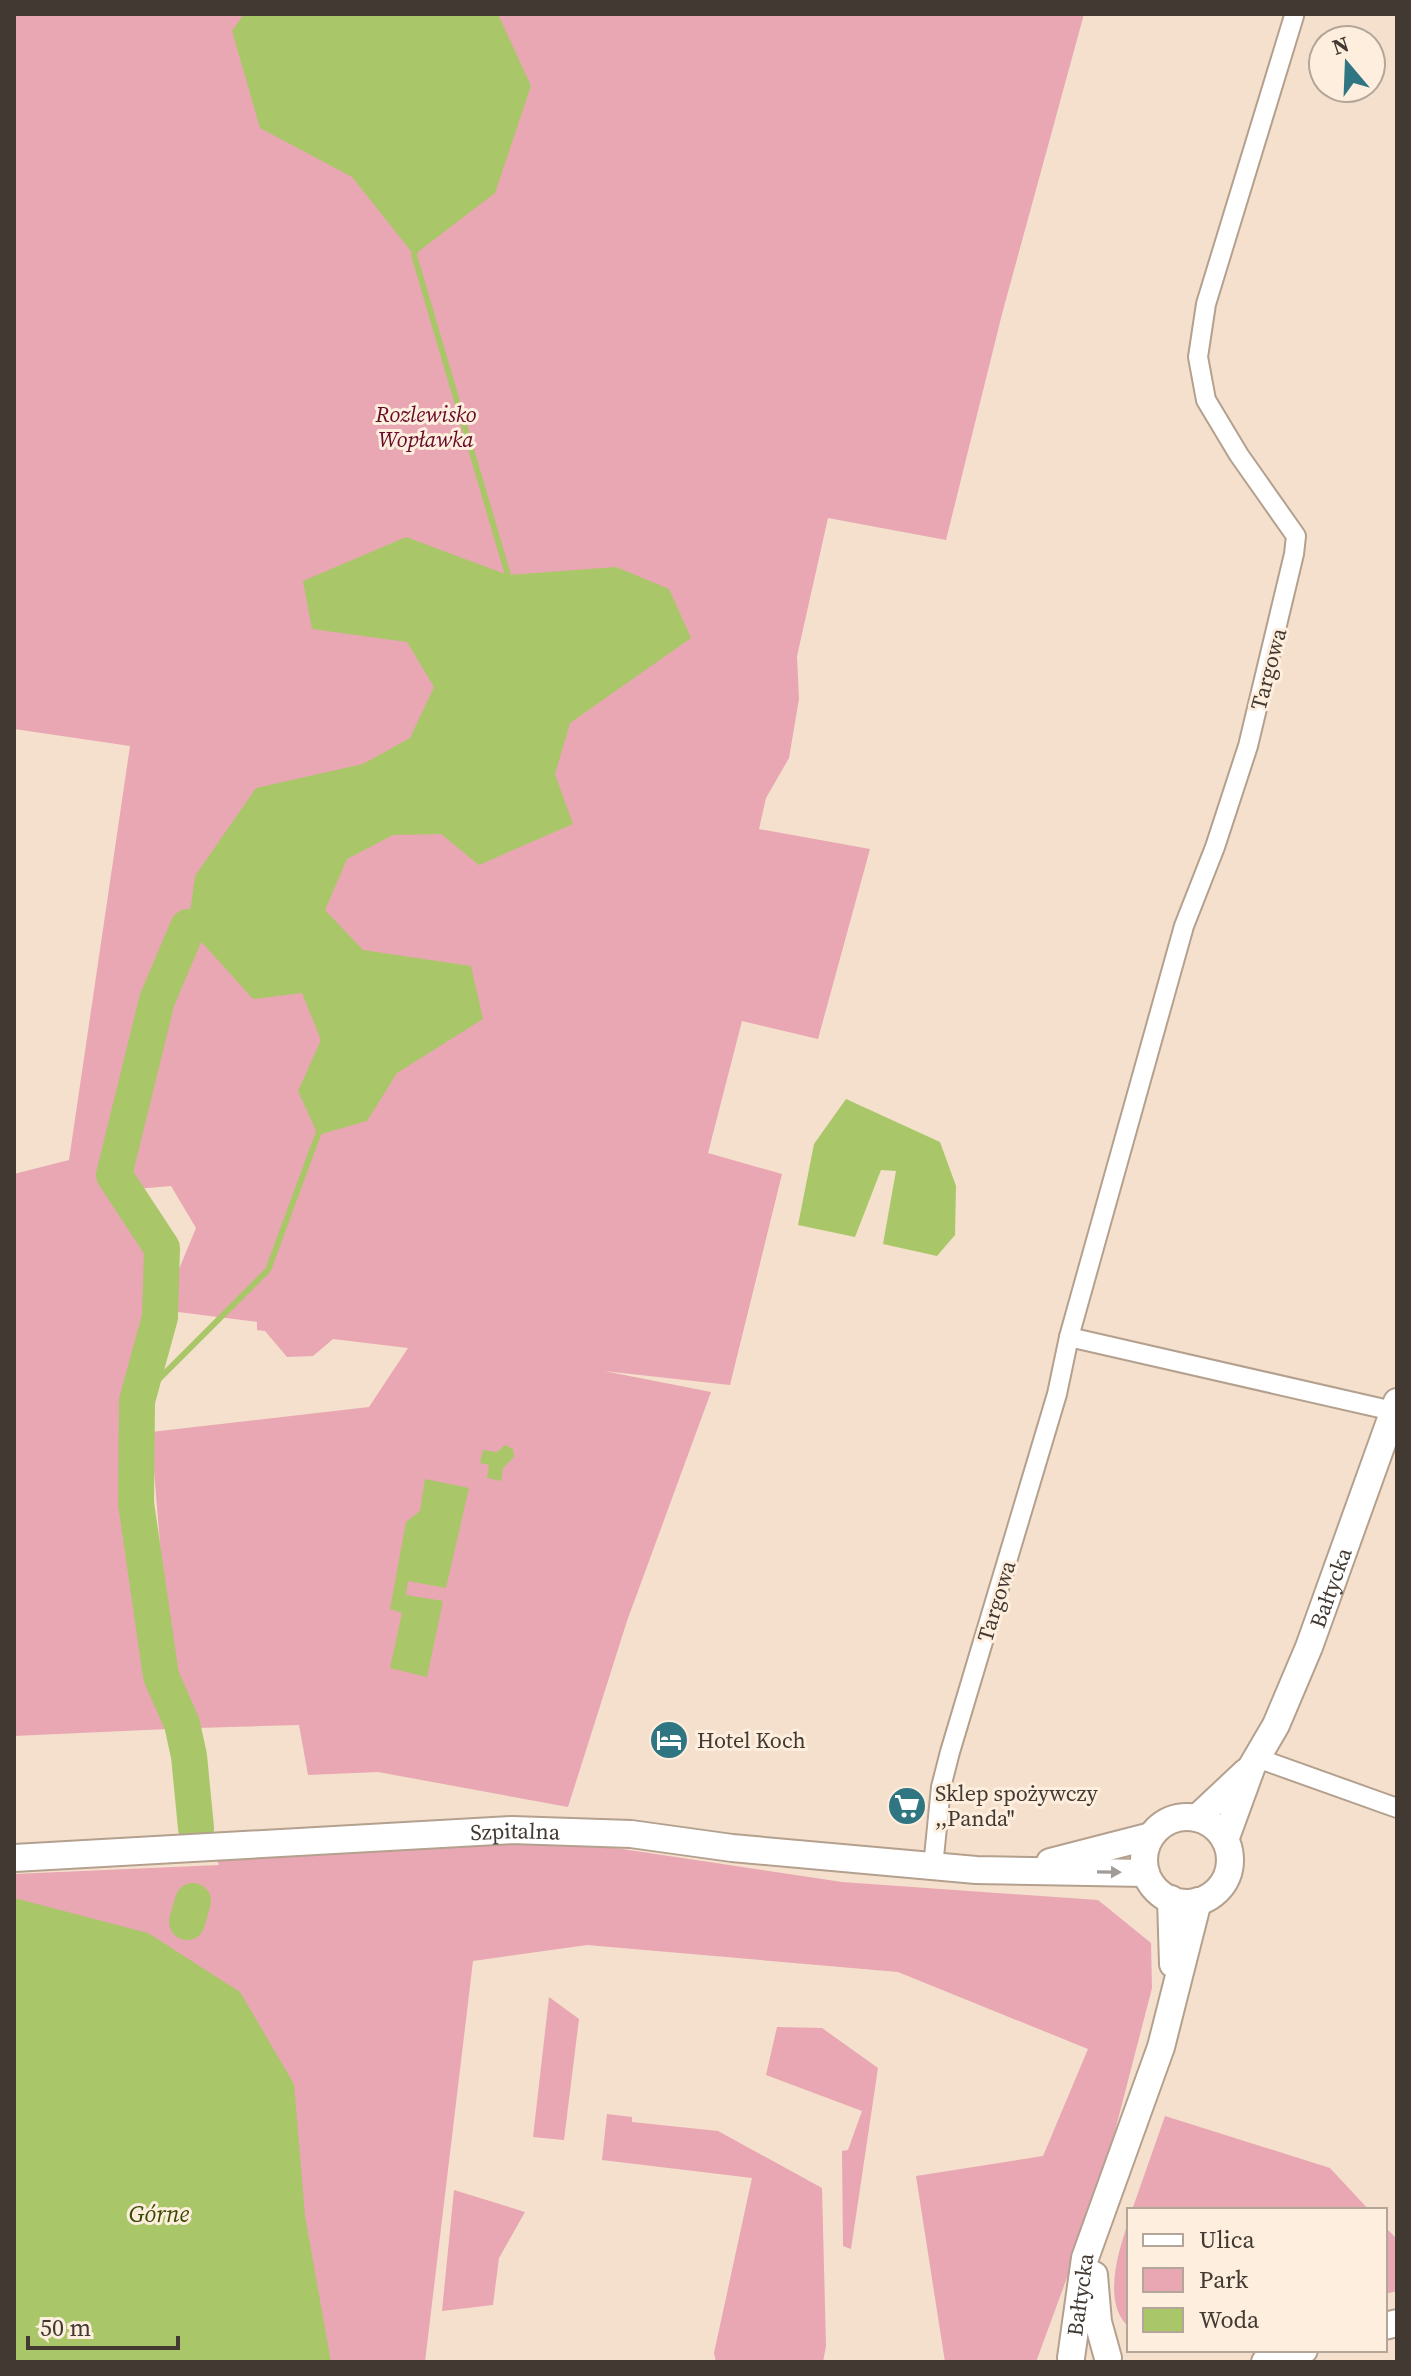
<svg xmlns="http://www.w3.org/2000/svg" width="1411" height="2376" font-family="'Source Serif 4',serif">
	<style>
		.green { fill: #e8a7b2 }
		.water { fill: #a9c768 }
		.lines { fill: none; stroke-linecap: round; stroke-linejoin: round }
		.stream { stroke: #a9c768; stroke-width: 6 }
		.river { stroke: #a9c768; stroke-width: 36 }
		.street-casing { stroke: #b4a08e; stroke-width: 22 }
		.secondary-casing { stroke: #b4a08e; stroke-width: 30 }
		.street { stroke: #fff; stroke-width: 18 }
		.secondary { stroke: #fff; stroke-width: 26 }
		.oneway { fill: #a09c98 }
		.labels { text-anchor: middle; stroke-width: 6; stroke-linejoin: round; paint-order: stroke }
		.park-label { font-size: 22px; font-style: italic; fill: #670a2a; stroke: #feeede }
		.street-label { font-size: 22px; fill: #423a32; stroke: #feeede }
		.poi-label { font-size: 22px; fill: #423a32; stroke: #feeede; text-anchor: start }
		.water-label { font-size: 24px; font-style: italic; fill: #384900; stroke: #feeede }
	</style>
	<rect width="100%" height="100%" fill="#f4e0cc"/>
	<g class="green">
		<polygon points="14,14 1084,14 1002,314 946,540 828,518 797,656 799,699 789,758 766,798 759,829 870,849 818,1039 742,1021 708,1153 782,1174 730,1385 604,1371 711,1392 627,1621 568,1807 378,1772 308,1775 299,1725 196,1728 170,1669 151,1432 369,1407 408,1348 333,1339 313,1356 287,1357 265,1331 257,1330 257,1322 162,1310 196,1228 171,1186 124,1190 162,1248 160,1317 137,1401 136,1503 161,1676 182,1724 168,1729 14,1736 14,1174 69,1160 130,746 14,729"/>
		<polygon points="455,1834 609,1847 842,1882 1098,1900 1151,1943 1152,1988 1101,2185 1036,2362 945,2362 916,2176 1043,2156 1088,2049 898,1972 587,1945 473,1961 425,2362 14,2362 14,1874 219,1865 215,1855"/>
		<polygon points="549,1997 579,2019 564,2140 533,2137"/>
		<polygon points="777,2027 822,2028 878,2068 851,2249 843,2246 842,2151 848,2150 862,2111 766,2075"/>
		<polygon points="607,2114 632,2117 632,2122 718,2131 822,2188 826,2346 823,2362 716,2362 714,2353 752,2178 602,2160"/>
		<polygon points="1165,2116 1330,2168 1369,2210 1132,2210"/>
		<polygon points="454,2190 525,2212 499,2258 493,2305 442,2311"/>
		<path d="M 1129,2220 L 1129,2327 C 1101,2303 1119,2249 1129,2220 Z"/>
		<polygon points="1385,2227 1397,2239 1397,2291 1385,2294"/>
	</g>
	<g class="water">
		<polygon points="244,14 498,14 531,86 495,193 414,255 352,177 260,128 232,31"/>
		<polygon points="406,537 508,575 616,567 669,589 691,638 570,723 555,774 573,824 479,865 441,834 393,835 347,859 325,910 363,950 471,966 483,1019 397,1073 367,1121 318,1135 298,1091 321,1040 302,993 253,999 188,927 195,876 256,788 363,764 410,738 434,687 407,642 312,629 303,581"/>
		<polygon points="846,1099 940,1142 956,1186 955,1235 937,1256 883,1244 896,1171 881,1170 855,1237 798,1225 814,1144"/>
		<polygon points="505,1445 513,1449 514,1457 503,1468 501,1481 487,1478 489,1465 480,1463 483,1450 497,1452"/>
		<polygon points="425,1479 469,1488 446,1588 408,1581 406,1595 443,1601 427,1677 390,1668 402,1613 390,1609 406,1522 420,1511"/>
		<polygon points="14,1898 148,1933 240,1992 294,2084 305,2216 331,2362 14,2362"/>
	</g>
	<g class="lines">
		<g class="stream">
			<polyline points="416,249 414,255 508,575 506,580"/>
			<polyline points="137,1401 268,1270 320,1129"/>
		</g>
		<g class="river">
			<polyline points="188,927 157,1000 114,1175 162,1248 160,1317 137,1401 136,1503 161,1676 182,1724 189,1756 196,1828"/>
			<polyline points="187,1922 193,1901"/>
		</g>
		<defs>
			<g id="street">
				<polyline points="1069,1337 1184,926 1215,847 1248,746 1294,554 1296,536 1239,455 1206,400 1198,357 1206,304 1294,16"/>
				<polyline points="1257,1758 1397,1808"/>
				<polyline points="933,1867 941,1787 950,1752 1057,1394 1069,1337 1393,1411"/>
			</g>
			<g id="secondary">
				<circle cx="1187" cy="1860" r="43"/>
				<polyline points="1197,1818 1246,1772"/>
				<path id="s1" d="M 1225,1840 L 1252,1766 L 1276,1725 L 1309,1647 L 1397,1402"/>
				<path id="s2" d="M 14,1858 L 512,1830 L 631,1834 L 732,1848 L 976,1870 L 1146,1873"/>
				<polyline points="1050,1862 1151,1836"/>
				<polyline points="1171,1899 1173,1964"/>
				<polyline points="1094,2275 1098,2322 1108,2358"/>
				<polyline points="1385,2326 1397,2323"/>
				<path id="s3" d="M 1071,2358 L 1085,2258 L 1161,2047 L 1198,1901"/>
				<polyline points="1265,2362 1304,2350"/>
			</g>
		</defs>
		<use href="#street" class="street-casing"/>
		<use href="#secondary" class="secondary-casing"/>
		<use href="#street" class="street"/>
		<use href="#secondary" class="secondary"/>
	</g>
	<defs><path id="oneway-solid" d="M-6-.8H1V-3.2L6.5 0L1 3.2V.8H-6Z" transform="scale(2)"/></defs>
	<use class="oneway" href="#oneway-solid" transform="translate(1109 1872) rotate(1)"/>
	<defs>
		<symbol id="hotel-disc" viewBox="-11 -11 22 22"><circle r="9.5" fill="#307682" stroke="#feeede"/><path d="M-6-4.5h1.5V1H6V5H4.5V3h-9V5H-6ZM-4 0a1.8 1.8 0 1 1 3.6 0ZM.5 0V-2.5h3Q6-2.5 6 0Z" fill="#fff"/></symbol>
		<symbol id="supermarket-disc" viewBox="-11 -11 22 22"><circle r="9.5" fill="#307682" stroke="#feeede"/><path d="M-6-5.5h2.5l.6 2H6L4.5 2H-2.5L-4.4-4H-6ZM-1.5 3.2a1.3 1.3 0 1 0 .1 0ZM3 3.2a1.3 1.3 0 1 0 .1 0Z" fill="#fff"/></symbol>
	</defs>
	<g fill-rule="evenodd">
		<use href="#hotel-disc" x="647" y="1718" width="44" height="44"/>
		<use href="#supermarket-disc" x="885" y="1784" width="44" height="44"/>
	</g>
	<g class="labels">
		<g class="park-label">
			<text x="426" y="422">Rozlewisko<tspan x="426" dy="25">Wopławka</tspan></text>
		</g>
		<g class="street-label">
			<text transform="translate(1268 669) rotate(-75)" y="8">Targowa</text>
			<text dy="8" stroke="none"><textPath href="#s1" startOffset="274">Bałtycka</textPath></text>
			<text transform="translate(996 1601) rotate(-73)" y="8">Targowa</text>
			<text dy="8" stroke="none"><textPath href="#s2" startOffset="502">Szpitalna</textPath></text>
			<text dy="8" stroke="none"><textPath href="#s3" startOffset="64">Bałtycka</textPath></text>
		</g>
		<g class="poi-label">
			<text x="697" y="1748">Hotel Koch</text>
			<text x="935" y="1801">Sklep spożywczy<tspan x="935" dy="25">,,Panda"</tspan></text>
		</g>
		<g class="water-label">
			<text x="159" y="2222">Górne</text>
		</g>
	</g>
	<rect width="1411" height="2376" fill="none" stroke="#423a32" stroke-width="32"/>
	<rect x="1127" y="2208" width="260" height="144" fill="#feeede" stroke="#b3a699" stroke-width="2"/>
	<rect x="1143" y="2234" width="40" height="12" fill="#ffffff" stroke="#b3a699" stroke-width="2"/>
	<text x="1199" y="2248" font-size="24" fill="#423a32">Ulica</text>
	<rect x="1143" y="2268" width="40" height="24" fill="#e8a7b2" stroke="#b3a699" stroke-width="2"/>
	<text x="1199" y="2288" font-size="24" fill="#423a32">Park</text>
	<rect x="1143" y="2308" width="40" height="24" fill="#a9c768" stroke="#b3a699" stroke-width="2"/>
	<text x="1199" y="2328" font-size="24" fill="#423a32">Woda</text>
	<g transform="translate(1347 64) rotate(341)"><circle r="38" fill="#feeede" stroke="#b3a699" stroke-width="2"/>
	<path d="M0-6L14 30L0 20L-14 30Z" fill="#307682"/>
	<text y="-12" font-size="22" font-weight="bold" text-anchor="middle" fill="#423a32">N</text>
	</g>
	<path d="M28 2336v12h150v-12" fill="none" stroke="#423a32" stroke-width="4"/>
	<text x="40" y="2336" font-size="24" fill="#423a32" stroke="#feeede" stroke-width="6" paint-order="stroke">50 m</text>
</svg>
